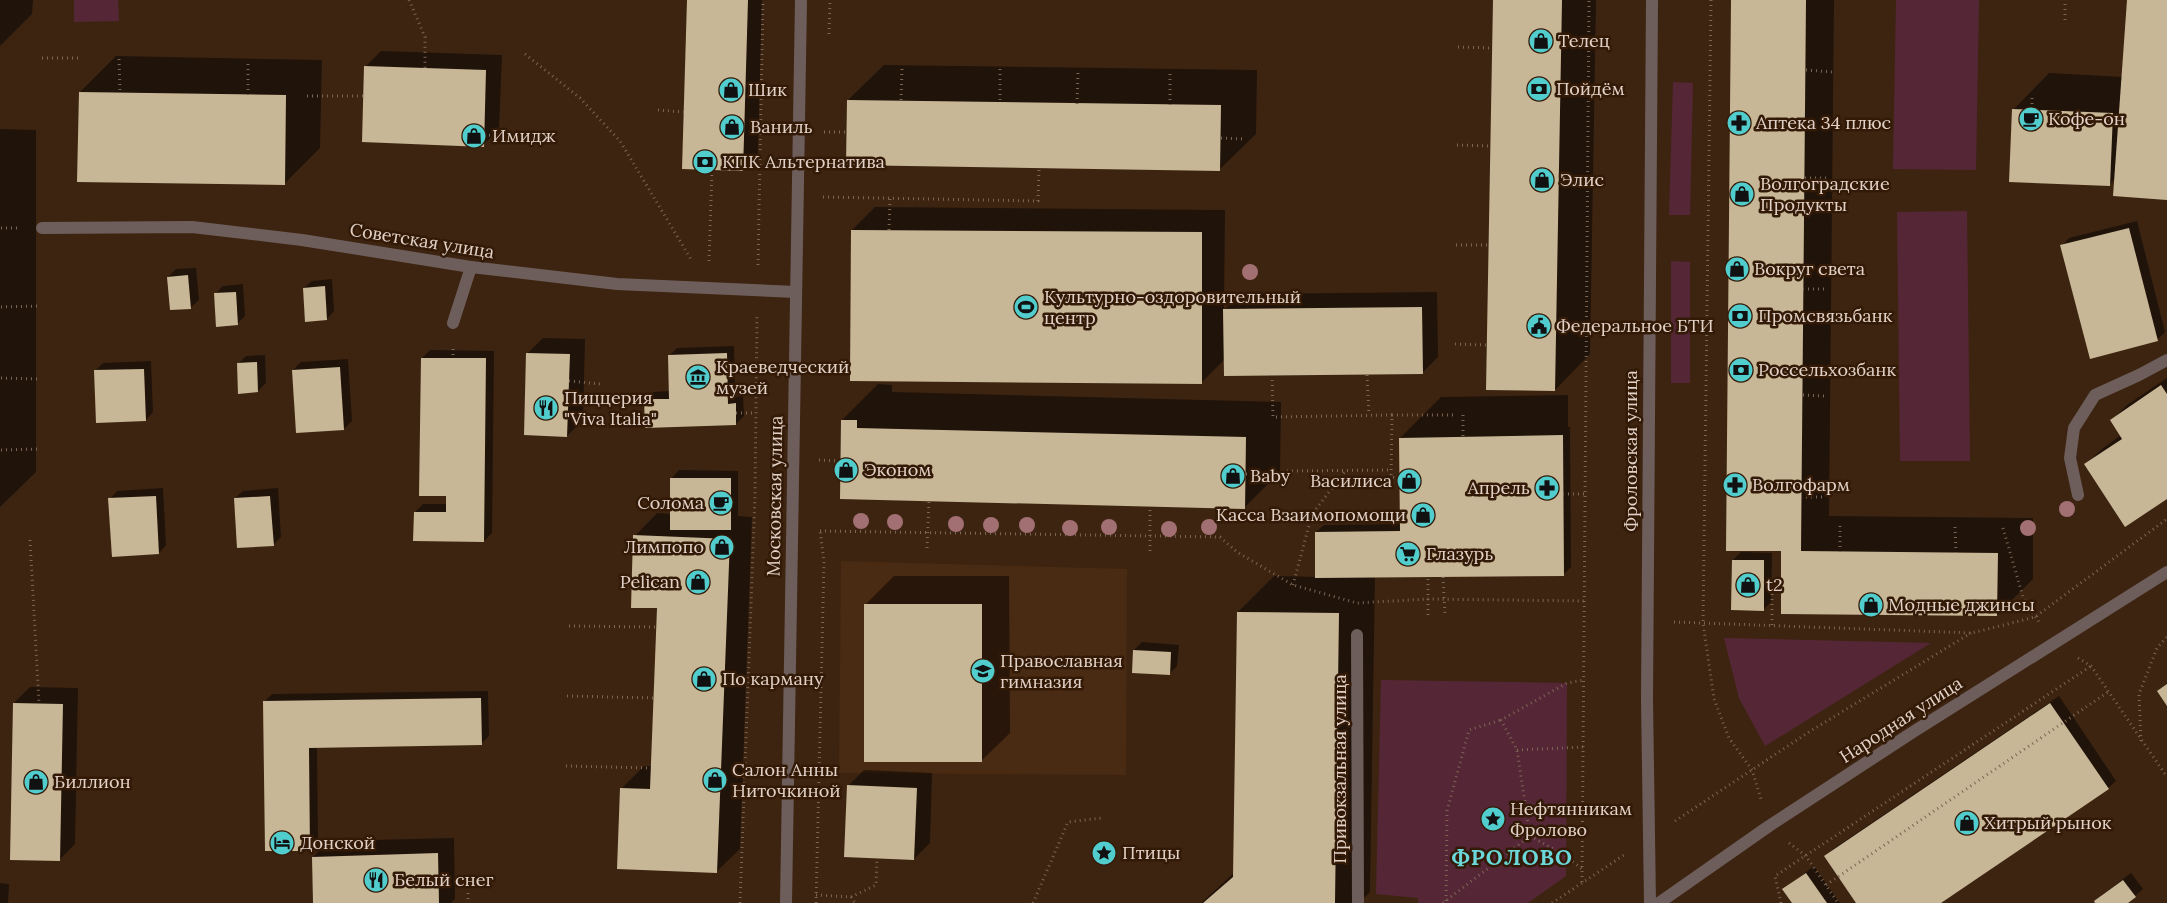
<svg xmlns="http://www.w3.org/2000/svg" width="2167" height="903" font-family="Lora,serif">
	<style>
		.built { fill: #492a12 }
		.green { fill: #552736 }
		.shadow { fill: #0007 }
		.building { fill: #c8b796 }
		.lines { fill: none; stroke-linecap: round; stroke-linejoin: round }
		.path { stroke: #7b6555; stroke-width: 3; stroke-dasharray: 1 4; stroke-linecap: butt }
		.minor { stroke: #6e5e5b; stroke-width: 12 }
		.tree { fill: #a27073 }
		.labels { text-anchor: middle; stroke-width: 5; stroke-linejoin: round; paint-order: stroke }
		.poi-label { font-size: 18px; fill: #e2d1c6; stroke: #331a07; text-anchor: start }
		.street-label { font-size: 18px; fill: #e2d1c6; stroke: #331a07 }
		.district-label { font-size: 22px; font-weight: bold; letter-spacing: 1px; fill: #6bd7d9; stroke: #331a07 }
	</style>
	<rect width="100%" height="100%" fill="#3d2411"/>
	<polygon class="built" points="841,561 1127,569 1126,775 839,773"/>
	<g class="green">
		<polygon points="74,0 118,0 119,21 74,22"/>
		<polygon points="1896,0 1979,0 1976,170 1893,169"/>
		<polygon points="1673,82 1693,83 1690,215 1669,215"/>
		<polygon points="1967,211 1970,461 1900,461 1897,212"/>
		<polygon points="1671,261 1690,262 1690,383 1671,383"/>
		<polygon points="1724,638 1931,643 1765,746 1739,698"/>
		<polygon points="1381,680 1567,683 1566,876 1528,903 1418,903 1418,898 1376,894"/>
	</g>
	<g class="shadow">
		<polygon points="0,0 33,0 32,14 0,46"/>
		<polygon points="688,0 762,0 758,154 742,169"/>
		<polygon points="1494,0 1596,0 1590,354 1555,390"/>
		<polygon points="1732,0 1834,0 1829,516 2033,518 2033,579 1997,615 1782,550"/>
		<polygon points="2128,0 2167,0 2167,199 2116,178 2109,185 2014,109 2049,73 2123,77"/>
		<polygon points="381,51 502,55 499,130 483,145 366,66"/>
		<polygon points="116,56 322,60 320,148 284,184 80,92"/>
		<polygon points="884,65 1257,70 1256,134 1220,169 848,100"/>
		<polygon points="0,129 36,130 36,472 0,507"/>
		<polygon points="875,207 1225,210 1224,310 1241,294 1437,292 1438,357 1422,373 1225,359 1201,383 852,230"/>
		<polygon points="2137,221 2165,332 2157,340 2062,246 2069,238"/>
		<polygon points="196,268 199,300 191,307 168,277 176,269"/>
		<polygon points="332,279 334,311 327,319 304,288 312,281"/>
		<polygon points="243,284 245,316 237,324 215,294 223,286"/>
		<polygon points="543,338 585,339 583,420 567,436 528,353"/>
		<polygon points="734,346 735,397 743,396 744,416 736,424 645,400 653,392 670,391 669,356 677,348"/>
		<polygon points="430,350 494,351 492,533 484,541 415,512 423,504 447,504 422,358"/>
		<polygon points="265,355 266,383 258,391 238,364 246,356"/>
		<polygon points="348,359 352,421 344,429 297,432 293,370 301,362"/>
		<polygon points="151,361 153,412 146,420 95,371 103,363"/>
		<polygon points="2167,378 2167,497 2086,464 2102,449 2121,435 2111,421 2127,405"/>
		<polygon points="878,384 892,385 892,392 1281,402 1280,472 1244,508 841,498 842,420"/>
		<polygon points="1568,395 1568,427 1570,427 1571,567 1564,574 1375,576 1370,892 1359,903 1201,903 1234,873 1238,612 1274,576 1317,577 1316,532 1324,525 1402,524 1400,438 1441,397"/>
		<polygon points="679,470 738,471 738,516 752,517 740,849 717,871 622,788 644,766 652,766 658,607 635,536 657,513 671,514 672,478"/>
		<polygon points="163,488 166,545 159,553 110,499 117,491"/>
		<polygon points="278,488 281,537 273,545 235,498 243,491"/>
		<polygon points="1741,552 1772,553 1771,602 1763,610 1733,560"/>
		<polygon points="894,576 1009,576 1010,733 981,761 866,604"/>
		<polygon points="1142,642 1179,645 1177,666 1169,674 1134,650"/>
		<polygon points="30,687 78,688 75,844 59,860 14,703"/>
		<polygon points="488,691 489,736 481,744 317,746 318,842 310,849 264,702 272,694"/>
		<polygon points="2059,696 2116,781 2108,788 1939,903 1857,903 1826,856 1833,849"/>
		<polygon points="864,770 932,773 930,843 914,859 848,786"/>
		<polygon points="454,838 455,899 451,903 314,903 313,857 329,841"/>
		<polygon points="1814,866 1840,903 1793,903 1784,889"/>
		<polygon points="2131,873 2143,889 2135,896 2126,903 2097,903 2096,901 2103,894"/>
		<polygon points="0,883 9,884 8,903 0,903"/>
	</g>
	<g class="building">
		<polygon points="687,0 748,0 743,171 682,169"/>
		<polygon points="1493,0 1562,0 1555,391 1486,390"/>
		<polygon points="1731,0 1806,0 1801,551 1998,553 1997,616 1781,614 1781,551 1726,551"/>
		<polygon points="2127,0 2167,0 2167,200 2113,196"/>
		<polygon points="364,66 486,70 484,147 362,142"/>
		<polygon points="79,92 286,95 285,185 77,182"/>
		<polygon points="847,100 1221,105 1220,171 846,165"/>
		<polygon points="2012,109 2113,113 2110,186 2009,182"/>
		<polygon points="2129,228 2158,341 2090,359 2060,245"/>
		<polygon points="851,230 1202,232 1202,384 850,381"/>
		<polygon points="188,275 191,309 170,310 167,277"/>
		<polygon points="325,286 327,320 305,322 303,288"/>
		<polygon points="236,292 238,325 216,327 214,293"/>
		<polygon points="1422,307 1423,374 1224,376 1223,309"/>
		<polygon points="526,353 570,354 567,437 524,435"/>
		<polygon points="727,353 728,404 736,403 736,425 645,428 644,399 669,399 668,355"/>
		<polygon points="421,358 486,358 484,542 413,541 414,512 446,512 446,496 419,496"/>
		<polygon points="257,362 258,392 238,394 237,363"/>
		<polygon points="340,367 344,430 296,433 292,370"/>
		<polygon points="144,369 146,421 96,423 94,370"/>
		<polygon points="2161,385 2167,394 2167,499 2125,527 2084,464 2122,439 2110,420"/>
		<polygon points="841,420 857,420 857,428 1246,437 1245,509 840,499"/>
		<polygon points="1563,435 1564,576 1315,578 1315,532 1400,531 1399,438"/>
		<rect x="670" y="478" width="61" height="52"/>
		<polygon points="156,496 159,554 112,557 108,498"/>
		<polygon points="270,496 274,546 237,548 234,498"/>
		<polygon points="633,535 730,539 717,873 617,869 620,788 650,789 657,608 631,608"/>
		<polygon points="1732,560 1764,560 1764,611 1731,610"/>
		<rect x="864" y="604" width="118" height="158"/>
		<polygon points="1237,612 1339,613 1335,903 1203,903 1233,877"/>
		<polygon points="1133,650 1171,652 1170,675 1132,673"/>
		<polygon points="2167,684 2167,706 2157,691"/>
		<polygon points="481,698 482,745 309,748 310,851 265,851 263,701"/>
		<polygon points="13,703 63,704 60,861 10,860"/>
		<polygon points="2050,703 2109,789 1941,903 1856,903 1824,856"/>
		<polygon points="847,785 917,788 914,860 844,857"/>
		<polygon points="438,853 439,903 313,903 312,857"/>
		<polygon points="1806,873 1827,903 1792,903 1782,889"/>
		<polygon points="2123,880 2136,897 2128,903 2095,903 2094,901"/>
	</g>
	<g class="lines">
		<g class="path">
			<polyline points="409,0 425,37 425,68"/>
			<polyline points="1711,0 1703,623 1714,699 1729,738 1752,770 1761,799"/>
			<polyline points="2065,20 2065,0"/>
			<polyline points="829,34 830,0"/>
			<polyline points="1458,47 1492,48"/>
			<polyline points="525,54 580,98 620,141 692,261"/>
			<polyline points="42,58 79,58"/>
			<polyline points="119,59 120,92"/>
			<polyline points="1000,69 1000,102"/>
			<polyline points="1806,70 1832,72"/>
			<polyline points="248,95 248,64"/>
			<polyline points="307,96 363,96"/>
			<polyline points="901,100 902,68"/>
			<polyline points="1077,104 1078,70"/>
			<polyline points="1170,105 1170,71"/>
			<polyline points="2032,109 2032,94"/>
			<polyline points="658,110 684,112"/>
			<polyline points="824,132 847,132"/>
			<polyline points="484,135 521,136"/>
			<polyline points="1221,138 1244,139"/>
			<polyline points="1457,145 1490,146"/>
			<polyline points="1805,178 1829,178"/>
			<polyline points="823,197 1038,201 1039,168"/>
			<polyline points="1,228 18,228"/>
			<polyline points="889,230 890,198"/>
			<polyline points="1456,245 1489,245"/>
			<polyline points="709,261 712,170"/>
			<polyline points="758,265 763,0"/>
			<polyline points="1803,289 1827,289"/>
			<polyline points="1,307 40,306"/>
			<polyline points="1455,344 1486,345"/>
			<polyline points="453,349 453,358"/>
			<polyline points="1272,375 1273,417 1392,415"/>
			<polyline points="1367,375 1369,415"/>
			<polyline points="1,378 38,379"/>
			<polyline points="569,381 600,384"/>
			<polyline points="1803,395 1825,396"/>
			<polyline points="736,413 756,413"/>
			<polyline points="1463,415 1463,436"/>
			<polyline points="1,450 37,449"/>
			<polyline points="819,460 840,461"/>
			<polyline points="1287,471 1391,470"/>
			<polyline points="1246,474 1287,475"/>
			<polyline points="1399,478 1391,477 1392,415 1454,415"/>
			<polyline points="1563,494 1586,494"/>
			<polyline points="1801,497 1823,497"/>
			<polyline points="1840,526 1840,552"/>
			<polyline points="1955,527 1956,553"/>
			<polyline points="2003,528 2023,597 2039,622"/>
			<polyline points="820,531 1220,537 1237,552 1293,585 1357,603 1428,599 1585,601"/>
			<polyline points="30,540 39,703"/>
			<polyline points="927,548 929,501"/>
			<polyline points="1150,551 1150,507"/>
			<polyline points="1443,577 1445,615"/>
			<polyline points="1293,585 1312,514 1346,470"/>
			<polyline points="1428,615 1428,577"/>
			<polyline points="1674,622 1972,633 2035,617 2167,519"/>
			<polyline points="1772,625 1772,584 1781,584"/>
			<polyline points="569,626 656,627"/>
			<polyline points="2078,658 2091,666 2167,777"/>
			<polyline points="567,696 654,698"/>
			<polyline points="2141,741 2139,694 2157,648 2167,637"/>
			<polyline points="1517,750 1584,747"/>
			<polyline points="566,766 651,768"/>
			<polyline points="1675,821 1809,732 1971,633"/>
			<polyline points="1530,836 1566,856 1582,869"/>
			<polyline points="1789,843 1806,856 1838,903"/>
			<polyline points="1582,882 1589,0"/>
			<polyline points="1826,885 2108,692"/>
			<polyline points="468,893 468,903"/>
			<polyline points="816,895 851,897 855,903"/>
			<polyline points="851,897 876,885 877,859"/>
			<polyline points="1446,901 1447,811 1469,730 1501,720"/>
			<polyline points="740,903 755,495 757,316"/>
			<polyline points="816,903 824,562 820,530"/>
			<polyline points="1033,903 1068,822 1102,818"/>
			<polyline points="1443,903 1530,836 1517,750 1501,720 1567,683 1584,680"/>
			<polyline points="1552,903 1624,855"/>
			<polyline points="1781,903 1775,876 2091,666"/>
		</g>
		<g class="minor">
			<polyline points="42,228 192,227 302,240 471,267 617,284 796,292"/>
			<polyline points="453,323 471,267"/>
			<polyline points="2078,495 2070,458 2074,428 2095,395 2139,375 2167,360"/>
			<polyline points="1357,635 1358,903"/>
			<polyline points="786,903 801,0"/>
			<polyline points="1650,903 1647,699 1652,0"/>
			<polyline points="1659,903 1769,826 1913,732 2167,572"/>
		</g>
	</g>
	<g class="tree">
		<circle cx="1250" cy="272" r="8"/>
		<circle cx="2067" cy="509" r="8"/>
		<circle cx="861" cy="521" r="8"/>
		<circle cx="895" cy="522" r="8"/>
		<circle cx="956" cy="524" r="8"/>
		<circle cx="991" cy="525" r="8"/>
		<circle cx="1027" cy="525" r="8"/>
		<circle cx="1109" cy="527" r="8"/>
		<circle cx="1209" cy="527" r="8"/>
		<circle cx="1070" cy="528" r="8"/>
		<circle cx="2028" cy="528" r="8"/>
		<circle cx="1169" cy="529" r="8"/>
	</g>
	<defs>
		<symbol id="shop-disc" viewBox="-11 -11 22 22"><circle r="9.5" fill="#52cdce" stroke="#331a07"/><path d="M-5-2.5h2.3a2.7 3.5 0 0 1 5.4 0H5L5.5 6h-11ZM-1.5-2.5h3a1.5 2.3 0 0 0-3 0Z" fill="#111"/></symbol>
		<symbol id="bank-disc" viewBox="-11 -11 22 22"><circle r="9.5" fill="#52cdce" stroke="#331a07"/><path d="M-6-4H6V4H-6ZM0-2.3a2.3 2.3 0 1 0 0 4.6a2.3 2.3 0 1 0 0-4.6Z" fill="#111"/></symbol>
		<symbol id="cafe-disc" viewBox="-11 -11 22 22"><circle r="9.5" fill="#52cdce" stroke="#331a07"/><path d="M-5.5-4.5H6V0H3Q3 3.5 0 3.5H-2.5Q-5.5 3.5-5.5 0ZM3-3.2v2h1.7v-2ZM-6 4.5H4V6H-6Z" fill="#111"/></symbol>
		<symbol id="pharmacy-disc" viewBox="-11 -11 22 22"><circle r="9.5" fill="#52cdce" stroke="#331a07"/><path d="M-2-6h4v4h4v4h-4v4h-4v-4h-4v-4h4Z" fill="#111"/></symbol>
		<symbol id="stadium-disc" viewBox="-11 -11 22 22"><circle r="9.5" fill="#52cdce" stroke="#331a07"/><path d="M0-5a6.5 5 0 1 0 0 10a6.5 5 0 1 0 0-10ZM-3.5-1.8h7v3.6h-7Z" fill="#111"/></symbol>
		<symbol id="civic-disc" viewBox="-11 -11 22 22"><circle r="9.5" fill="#52cdce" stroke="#331a07"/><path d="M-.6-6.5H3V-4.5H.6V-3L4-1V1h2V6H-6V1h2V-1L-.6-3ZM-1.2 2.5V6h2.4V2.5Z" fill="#111"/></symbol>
		<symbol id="museum-disc" viewBox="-11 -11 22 22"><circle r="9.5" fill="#52cdce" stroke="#331a07"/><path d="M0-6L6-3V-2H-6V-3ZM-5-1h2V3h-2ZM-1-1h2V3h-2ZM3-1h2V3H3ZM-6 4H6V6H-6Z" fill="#111"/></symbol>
		<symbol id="restaurant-disc" viewBox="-11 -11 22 22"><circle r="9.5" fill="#52cdce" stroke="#331a07"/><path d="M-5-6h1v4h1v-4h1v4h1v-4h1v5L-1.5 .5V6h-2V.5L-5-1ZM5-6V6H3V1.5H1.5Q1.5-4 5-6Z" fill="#111"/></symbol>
		<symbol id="supermarket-disc" viewBox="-11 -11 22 22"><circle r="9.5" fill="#52cdce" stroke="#331a07"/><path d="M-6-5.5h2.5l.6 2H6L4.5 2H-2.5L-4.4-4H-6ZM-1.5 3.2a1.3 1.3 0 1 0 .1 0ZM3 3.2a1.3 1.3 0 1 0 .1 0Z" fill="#111"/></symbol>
		<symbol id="school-disc" viewBox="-11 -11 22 22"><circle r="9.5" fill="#52cdce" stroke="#331a07"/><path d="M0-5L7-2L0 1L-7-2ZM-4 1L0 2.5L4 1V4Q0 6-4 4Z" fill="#111"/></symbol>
		<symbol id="sight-disc" viewBox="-11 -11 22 22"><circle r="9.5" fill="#52cdce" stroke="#331a07"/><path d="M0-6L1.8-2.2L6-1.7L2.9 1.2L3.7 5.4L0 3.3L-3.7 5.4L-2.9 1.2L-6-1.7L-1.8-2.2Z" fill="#111"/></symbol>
		<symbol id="hotel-disc" viewBox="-11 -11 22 22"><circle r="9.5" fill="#52cdce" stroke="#331a07"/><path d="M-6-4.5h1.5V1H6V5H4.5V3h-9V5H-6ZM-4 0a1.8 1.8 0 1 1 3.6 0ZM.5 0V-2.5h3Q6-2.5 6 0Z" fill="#111"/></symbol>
	</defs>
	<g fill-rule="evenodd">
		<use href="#shop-disc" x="1527" y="27" width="28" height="28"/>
		<use href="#bank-disc" x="1525" y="75" width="28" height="28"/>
		<use href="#shop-disc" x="717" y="76" width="28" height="28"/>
		<use href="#cafe-disc" x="2017" y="105" width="28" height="28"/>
		<use href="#pharmacy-disc" x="1725" y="109" width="28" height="28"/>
		<use href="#shop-disc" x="718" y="113" width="28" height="28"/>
		<use href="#shop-disc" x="460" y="122" width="28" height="28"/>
		<use href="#bank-disc" x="691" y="148" width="28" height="28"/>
		<use href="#shop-disc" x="1528" y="166" width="28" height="28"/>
		<use href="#shop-disc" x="1728" y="180" width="28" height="28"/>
		<use href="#shop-disc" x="1723" y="255" width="28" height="28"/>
		<use href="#stadium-disc" x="1012" y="293" width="28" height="28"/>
		<use href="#bank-disc" x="1726" y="302" width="28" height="28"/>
		<use href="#civic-disc" x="1525" y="312" width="28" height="28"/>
		<use href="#bank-disc" x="1727" y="356" width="28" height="28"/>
		<use href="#museum-disc" x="684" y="363" width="28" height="28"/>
		<use href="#restaurant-disc" x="532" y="394" width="28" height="28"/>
		<use href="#shop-disc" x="832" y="456" width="28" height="28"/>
		<use href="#shop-disc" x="1219" y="462" width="28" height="28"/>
		<use href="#shop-disc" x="1395" y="467" width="28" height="28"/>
		<use href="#pharmacy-disc" x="1721" y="471" width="28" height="28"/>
		<use href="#pharmacy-disc" x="1533" y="474" width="28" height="28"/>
		<use href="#cafe-disc" x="707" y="489" width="28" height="28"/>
		<use href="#shop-disc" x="1409" y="501" width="28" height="28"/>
		<use href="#shop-disc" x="708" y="533" width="28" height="28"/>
		<use href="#supermarket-disc" x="1394" y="540" width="28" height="28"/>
		<use href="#shop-disc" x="684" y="568" width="28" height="28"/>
		<use href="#shop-disc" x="1734" y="571" width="28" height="28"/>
		<use href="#shop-disc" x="1857" y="591" width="28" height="28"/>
		<use href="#school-disc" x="969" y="657" width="28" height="28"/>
		<use href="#shop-disc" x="690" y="665" width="28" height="28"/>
		<use href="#shop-disc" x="701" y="766" width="28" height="28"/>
		<use href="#shop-disc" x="22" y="768" width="28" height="28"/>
		<use href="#sight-disc" x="1479" y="805" width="28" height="28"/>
		<use href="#shop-disc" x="1953" y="809" width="28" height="28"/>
		<use href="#hotel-disc" x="268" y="829" width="28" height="28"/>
		<use href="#sight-disc" x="1090" y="839" width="28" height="28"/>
		<use href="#restaurant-disc" x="362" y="866" width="28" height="28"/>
	</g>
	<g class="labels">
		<g class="poi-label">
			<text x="1558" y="47">Телец</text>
			<text x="1556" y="95">Пойдём</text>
			<text x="748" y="96">Шик</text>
			<text x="2048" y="125">Кофе-он</text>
			<text x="1756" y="129">Аптека 34 плюс</text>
			<text x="750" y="133">Ваниль</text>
			<text x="492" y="142">Имидж</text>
			<text x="722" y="168">КПК Альтернатива</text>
			<text x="1560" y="186">Элис</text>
			<text x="1760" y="190">Волгоградские<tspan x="1760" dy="21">Продукты</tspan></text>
			<text x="1754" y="275">Вокруг света</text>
			<text x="1044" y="303">Культурно-оздоровительный<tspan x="1044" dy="21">центр</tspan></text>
			<text x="1758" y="322">Промсвязьбанк</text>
			<text x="1556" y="332">Федеральное БТИ</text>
			<text x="716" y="373">Краеведческий<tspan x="716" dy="21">музей</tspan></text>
			<text x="1758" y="376">Россельхозбанк</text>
			<text x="564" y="404">Пиццерия<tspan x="564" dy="21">"Viva Italia"</tspan></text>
			<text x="864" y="476">Эконом</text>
			<text x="1250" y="482">Baby</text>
			<text x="1392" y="487" text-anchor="end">Василиса</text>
			<text x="1752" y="491">Волгофарм</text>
			<text x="1530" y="494" text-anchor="end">Апрель</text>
			<text x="704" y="509" text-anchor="end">Солома</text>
			<text x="1406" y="521" text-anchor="end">Касса Взаимопомощи</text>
			<text x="704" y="553" text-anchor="end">Лимпопо</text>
			<text x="1426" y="560">Глазурь</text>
			<text x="680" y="588" text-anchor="end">Pelican</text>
			<text x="1766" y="591">t2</text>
			<text x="1888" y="611">Модные джинсы</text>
			<text x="1000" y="667">Православная<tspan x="1000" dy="21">гимназия</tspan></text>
			<text x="722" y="685">По карману</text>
			<text x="732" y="776">Салон Анны<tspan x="732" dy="21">Ниточкиной</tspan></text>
			<text x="54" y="788">Биллион</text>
			<text x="1510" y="815">Нефтянникам<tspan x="1510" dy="21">Фролово</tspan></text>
			<text x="1984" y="829">Хитрый рынок</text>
			<text x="300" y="849">Донской</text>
			<text x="1122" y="859">Птицы</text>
			<text x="394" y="886">Белый снег</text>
		</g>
		<g class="street-label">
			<text transform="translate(422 241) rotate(9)" y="6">Советская улица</text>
			<text transform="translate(1631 451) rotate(-90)" y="6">Фроловская улица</text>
			<text transform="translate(775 496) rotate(-89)" y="6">Московская улица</text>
			<text transform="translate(1901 720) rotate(-33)" y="6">Народная улица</text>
			<text transform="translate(1340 769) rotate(-90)" y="6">Привокзальная улица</text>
		</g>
		<g class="district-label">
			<text x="1512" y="865">ФРОЛОВО</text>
		</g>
	</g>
</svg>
